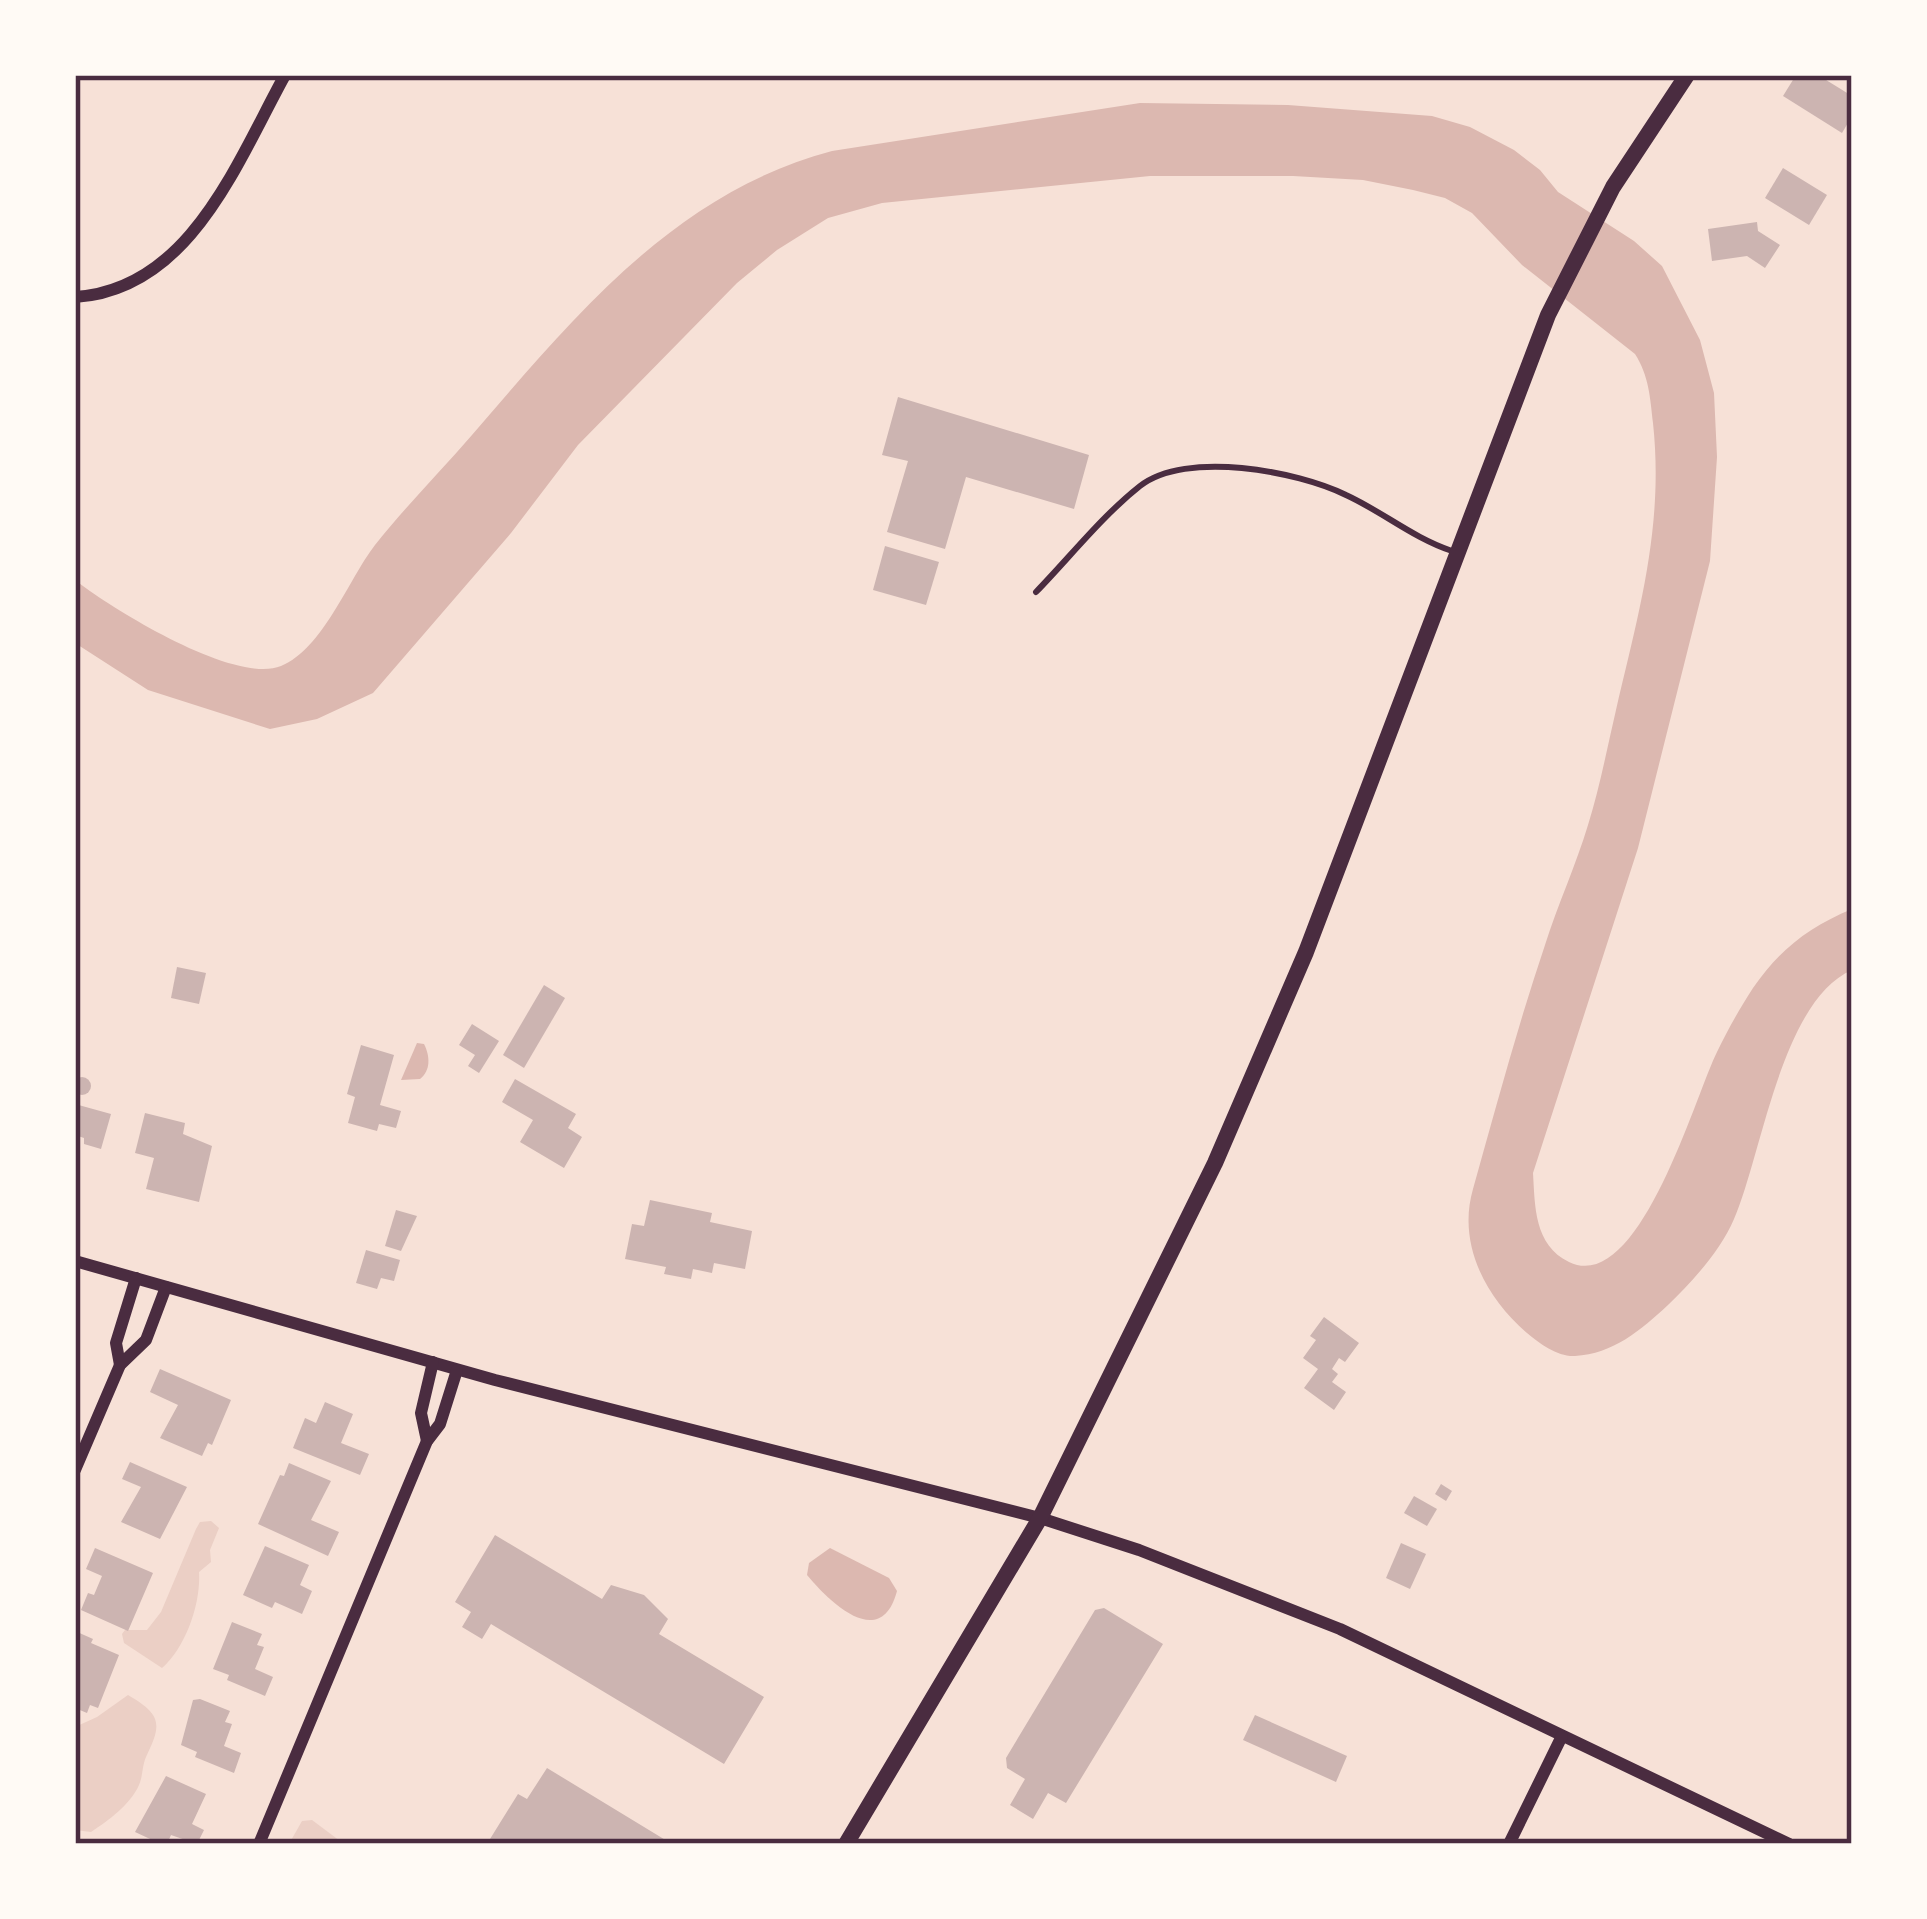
<svg xmlns="http://www.w3.org/2000/svg" width="1927" height="1919" font-family="Jost,sans-serif">
	<style>
		.green { fill: #ebcfc5 }
		.water { fill: #dcb8b0 }
		.building { fill: #ccb4b1 }
		.lines { fill: none; stroke-linecap: round; stroke-linejoin: round }
		.service { stroke: #4a2c40; stroke-width: 6 }
		.minor { stroke: #4a2c40; stroke-width: 12 }
		.secondary { stroke: #4a2c40; stroke-width: 16 }
		.neatline { fill: none; stroke: #4a2c40; stroke-width: 4.5 }
	</style>
	<rect width="100%" height="100%" fill="#f7e1d7"/>
	<g class="green">
		<path d="M 211,1521 L 219,1528 L 210,1550 L 211,1562 L 199,1572 C 201,1603 186,1647 162,1668 L 124,1643 L 122,1634 L 125,1630 L 147,1630 L 161,1612 L 196,1529 L 200,1522 Z"/>
		<path d="M 128,1695 C 162,1715 162,1724 146,1757 C 142,1766 143,1776 139,1785 C 130,1805 109,1820 91,1832 L 75,1830 L 75,1727 L 97,1717 Z"/>
		<polygon points="312,1820 344,1844 289,1844 302,1821"/>
	</g>
	<g class="water">
		<path d="M 1140,103 L 1288,105 L 1432,116 L 1470,127 L 1514,150 L 1540,170 L 1558,192 L 1634,241 L 1662,266 L 1700,340 L 1714,393 L 1717,457 L 1710,561 L 1638,848 L 1533,1173 C 1535,1206 1534,1245 1569,1262 C 1639,1296 1695,1096 1717,1052 C 1727,1031 1740,1008 1753,988 C 1780,949 1809,927 1852,909 L 1852,970 C 1781,1001 1762,1155 1734,1219 C 1721,1250 1692,1282 1668,1305 C 1641,1330 1613,1354 1575,1356 C 1558,1357 1540,1344 1527,1333 C 1486,1298 1457,1244 1473,1189 C 1496,1107 1518,1025 1545,945 C 1558,904 1576,865 1588,825 C 1600,787 1607,748 1616,710 C 1639,611 1664,526 1653,423 C 1650,397 1649,376 1635,354 L 1522,265 L 1472,213 L 1445,198 L 1413,190 L 1363,180 L 1293,176 L 1150,176 L 882,203 L 828,218 L 777,250 L 737,283 L 578,445 L 511,533 L 373,693 L 317,719 L 270,729 L 148,690 L 75,643 L 75,580 C 112,609 235,685 281,666 C 323,649 348,580 375,545 C 406,506 440,472 472,435 C 574,317 674,193 832,151 Z"/>
		<path d="M 417,1043 L 424,1044 C 430,1056 431,1070 420,1079 L 401,1080 Z"/>
		<path d="M 830,1548 L 889,1578 L 897,1591 C 881,1651 831,1604 807,1575 L 809,1563 Z"/>
	</g>
	<g class="building">
		<polygon points="1796,75 1818,75 1852,96 1852,116 1842,133 1783,96"/>
		<polygon points="1783,168 1827,195 1809,225 1765,198"/>
		<polygon points="1757,222 1758,231 1780,245 1765,268 1747,256 1712,261 1708,229"/>
		<polygon points="898,397 1089,455 1074,509 966,477 945,549 887,532 908,461 882,455"/>
		<polygon points="885,546 939,562 926,605 873,590"/>
		<polygon points="177,967 206,973 199,1004 171,998"/>
		<polygon points="544,985 565,998 524,1068 503,1055"/>
		<polygon points="472,1024 499,1041 479,1073 468,1066 475,1055 459,1045"/>
		<polygon points="361,1045 394,1055 380,1105 401,1111 396,1128 379,1124 377,1131 348,1123 355,1097 347,1094"/>
		<circle cx="82" cy="1086" r="9"/>
		<polygon points="515,1079 576,1114 568,1128 582,1137 564,1168 520,1142 533,1120 502,1102"/>
		<polygon points="75,1104 111,1114 101,1149 84,1144 84,1138 75,1135"/>
		<polygon points="145,1113 185,1123 183,1134 212,1146 199,1202 146,1189 154,1158 135,1153"/>
		<polygon points="650,1200 712,1213 710,1222 752,1231 745,1269 714,1263 712,1273 693,1269 691,1279 664,1274 666,1267 625,1259 632,1224 644,1226"/>
		<polygon points="396,1210 417,1216 401,1251 385,1246"/>
		<polygon points="366,1250 400,1260 394,1281 381,1278 377,1289 356,1283"/>
		<polygon points="1324,1317 1359,1343 1345,1362 1339,1358 1332,1369 1338,1374 1332,1382 1346,1392 1334,1410 1304,1388 1318,1369 1303,1358 1316,1340 1310,1336"/>
		<polygon points="160,1369 231,1400 212,1445 208,1443 202,1456 160,1438 178,1405 150,1392"/>
		<polygon points="325,1402 353,1414 341,1443 369,1454 360,1475 293,1448 305,1418 316,1423"/>
		<polygon points="130,1462 187,1487 160,1539 121,1522 141,1487 122,1479"/>
		<polygon points="289,1463 331,1481 311,1520 339,1532 328,1556 258,1524 280,1475 284,1476"/>
		<polygon points="1441,1484 1452,1491 1446,1501 1435,1494"/>
		<polygon points="1414,1496 1437,1509 1427,1526 1404,1513"/>
		<polygon points="495,1535 602,1599 611,1585 644,1595 668,1619 659,1634 764,1697 724,1764 491,1624 482,1639 462,1627 471,1612 455,1602"/>
		<polygon points="1401,1543 1426,1554 1410,1589 1386,1578"/>
		<polygon points="265,1546 309,1565 300,1585 312,1591 302,1614 275,1602 272,1608 243,1595"/>
		<polygon points="95,1548 153,1573 128,1631 81,1610 88,1593 94,1595 102,1576 86,1569"/>
		<polygon points="1104,1608 1163,1644 1066,1803 1048,1793 1033,1819 1010,1805 1025,1779 1007,1768 1006,1758 1095,1610"/>
		<polygon points="232,1622 262,1634 257,1645 264,1647 255,1669 273,1677 265,1696 227,1680 229,1675 213,1669"/>
		<polygon points="75,1631 93,1639 91,1643 119,1655 98,1708 90,1705 87,1713 75,1708"/>
		<polygon points="200,1699 230,1711 225,1722 232,1724 224,1746 241,1753 234,1773 195,1757 197,1752 181,1745 193,1700"/>
		<polygon points="1255,1715 1347,1756 1336,1782 1243,1740"/>
		<polygon points="547,1768 672,1844 498,1844 490,1839 518,1794 527,1799"/>
		<polygon points="166,1776 206,1794 192,1824 204,1830 197,1844 171,1835 167,1844 161,1844 135,1832"/>
	</g>
	<g class="lines">
		<path class="service" d="M 1036,592 C 1070,557 1102,516 1140,486 C 1186,450 1297,471 1346,495 C 1383,512 1413,538 1452,551"/>
		<g class="minor">
			<path d="M 75,297 C 190,290 237,162 285,75"/>
			<polyline points="75,1261 495,1380 1040,1518 1139,1550 1340,1629 1789,1844"/>
			<polyline points="120,1365 116,1343 136,1278"/>
			<polyline points="427,1441 421,1413 433,1362"/>
			<polyline points="75,1470 120,1365 146,1340 166,1287"/>
			<polyline points="259,1844 427,1441 440,1424 457,1370"/>
			<polyline points="1509,1844 1562,1736"/>
		</g>
		<polyline class="secondary" points="846,1844 1040,1518 1215,1163 1306,952 1548,315 1613,187 1687,75"/>
	</g>
	<rect width="1927" height="1919" fill="none" stroke="#fffaf5" stroke-width="156"/>
	<rect x="78" y="78" width="1771" height="1763" class="neatline"/>
</svg>
